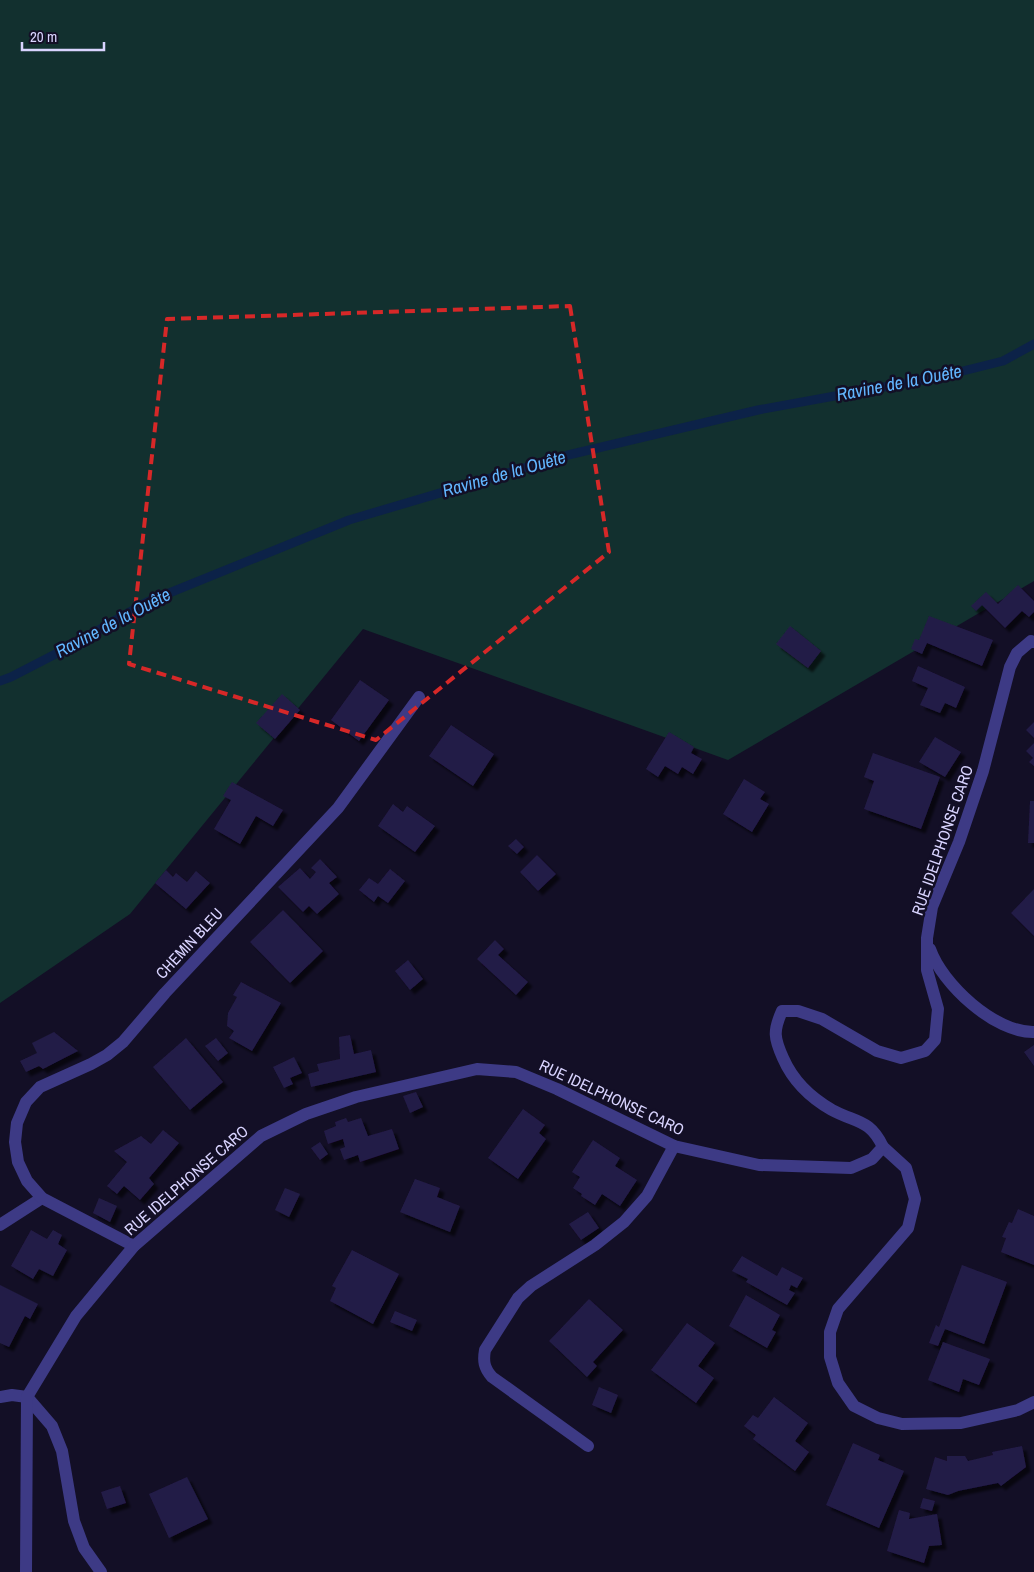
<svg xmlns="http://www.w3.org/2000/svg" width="1034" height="1572" font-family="'Archivo Narrow',sans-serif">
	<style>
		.green { fill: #12302f }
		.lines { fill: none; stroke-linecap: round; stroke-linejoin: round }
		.stream { stroke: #0c2248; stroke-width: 9 }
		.building { fill: #241b47; filter: url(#shadow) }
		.minor { stroke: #3d3a85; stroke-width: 12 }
		.marked { fill: none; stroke: #d62828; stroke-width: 4; stroke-dasharray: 10 6; stroke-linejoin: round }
		.labels { text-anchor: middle; stroke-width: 5; stroke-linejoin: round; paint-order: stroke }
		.street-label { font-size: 16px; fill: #d9d4ff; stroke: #130f26 }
		.water-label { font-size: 18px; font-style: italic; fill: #62b6ff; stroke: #130f26 }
	</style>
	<defs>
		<filter id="shadow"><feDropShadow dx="4.5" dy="4.5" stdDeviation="1" flood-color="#0009"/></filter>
	</defs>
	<rect width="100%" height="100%" fill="#130f26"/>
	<polygon class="green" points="0,0 1034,0 1034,581 728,760 363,629 130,914 0,1003"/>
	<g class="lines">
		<polyline class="stream" points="0,681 11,677 73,645 147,602 349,520 568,455 758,410 939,377 1003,361 1034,344"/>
	</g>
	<g class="building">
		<polygon points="1018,585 1034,601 1034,612 1029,617 1022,611 1005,628 982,605 976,611 971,606 986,592 998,604"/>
		<polygon points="929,616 993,640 982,666 927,643 922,654 911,649 915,639 919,640"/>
		<polygon points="790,626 821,651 808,668 776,644"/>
		<polygon points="918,666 965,687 956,708 945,703 940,713 920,705 928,688 912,681"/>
		<polygon points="360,680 389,700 359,741 331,720"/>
		<polygon points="282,694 300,710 275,739 256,723"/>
		<polygon points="1034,722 1034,738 1026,730"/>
		<polygon points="451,725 494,754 473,786 429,756"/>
		<polygon points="669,732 694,747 691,753 702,759 693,774 682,767 678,774 665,766 658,777 646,769"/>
		<polygon points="935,737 961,752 945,777 919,762"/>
		<polygon points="1034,743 1034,766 1029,762 1033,758 1026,751"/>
		<polygon points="873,753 940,777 921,829 864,809 874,781 864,777"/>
		<polygon points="744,779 765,792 760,799 769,804 752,832 723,814"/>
		<polygon points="232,782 283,810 273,826 256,816 240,844 214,829 231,800 223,796"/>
		<polygon points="1030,801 1034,801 1034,843 1028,843"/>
		<polygon points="393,804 403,812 407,806 435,826 415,852 378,826"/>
		<polygon points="516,839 524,847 517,854 508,846"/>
		<polygon points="537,855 556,874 538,891 520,872"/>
		<polygon points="320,859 337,877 329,883 339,894 317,914 309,906 303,912 278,887 300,868 310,879 316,872 311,868"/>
		<polygon points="390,869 405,881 388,903 378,896 374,902 359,890 369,878 378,884"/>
		<polygon points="166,870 173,877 176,873 187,882 196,871 210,883 186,909 155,883"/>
		<polygon points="1034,889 1034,936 1011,913"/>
		<polygon points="283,910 323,951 290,983 250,942"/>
		<polygon points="495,940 504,949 498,955 528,982 516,995 477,959"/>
		<polygon points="408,960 423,979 410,990 395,971"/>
		<polygon points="241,982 281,1003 252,1051 229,1038 234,1031 227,1026 228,1013 237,997 233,995"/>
		<polygon points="54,1032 78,1051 43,1069 39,1066 26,1072 20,1061 37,1053 32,1043"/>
		<polygon points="350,1035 354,1054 371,1050 376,1072 311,1087 308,1074 319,1071 317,1064 340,1059 339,1037"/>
		<polygon points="186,1038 223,1082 190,1110 153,1067"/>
		<polygon points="216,1038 228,1053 218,1061 205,1046"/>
		<polygon points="1034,1045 1034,1066 1024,1052"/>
		<polygon points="294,1057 302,1073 290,1078 293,1084 284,1088 273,1067"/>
		<polygon points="416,1092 423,1107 410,1113 403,1096"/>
		<polygon points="523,1109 545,1125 539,1133 546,1139 518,1179 488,1158"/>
		<polygon points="346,1118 348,1122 361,1118 368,1136 392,1129 399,1149 360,1162 358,1155 344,1160 340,1149 345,1147 343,1139 328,1144 324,1131 336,1126 335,1122"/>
		<polygon points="163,1130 179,1143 149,1178 154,1184 140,1200 124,1186 117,1194 107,1186 127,1162 114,1151 141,1136 151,1144"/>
		<polygon points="593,1140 620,1158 615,1166 637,1180 620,1206 602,1194 595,1205 581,1196 582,1194 573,1188 580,1177 572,1172"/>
		<polygon points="320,1142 328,1154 320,1160 311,1148"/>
		<polygon points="415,1179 440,1188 437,1197 460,1206 450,1232 400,1212"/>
		<polygon points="285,1188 300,1194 289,1217 275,1210"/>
		<polygon points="99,1198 117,1206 110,1222 93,1213"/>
		<polygon points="1018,1209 1034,1216 1034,1265 1001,1252 1006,1238 1002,1237 1009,1222 1012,1223"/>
		<polygon points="588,1212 599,1228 581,1240 569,1224"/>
		<polygon points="31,1230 47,1239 53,1230 62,1235 58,1244 67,1250 53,1276 39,1269 33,1279 11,1266"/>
		<polygon points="352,1250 399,1274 373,1324 330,1301 336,1288 332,1286"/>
		<polygon points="742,1256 777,1276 782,1267 803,1278 797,1288 791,1285 789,1290 795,1293 787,1305 746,1282 748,1279 732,1271"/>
		<polygon points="962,1265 1007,1282 984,1344 945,1329 938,1346 929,1343 936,1325 939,1327"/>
		<polygon points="0,1285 38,1304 30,1319 25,1316 9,1347 0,1343"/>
		<polygon points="746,1295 780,1315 772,1330 776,1332 767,1348 729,1326"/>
		<polygon points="589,1299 623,1330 593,1362 597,1366 587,1377 549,1341"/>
		<polygon points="395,1311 417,1320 412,1331 390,1322"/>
		<polygon points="687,1323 715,1343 698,1366 714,1378 696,1403 651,1370"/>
		<polygon points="943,1342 990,1359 979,1385 963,1379 959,1392 928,1380"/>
		<polygon points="599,1387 618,1395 611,1413 592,1405"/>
		<polygon points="774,1397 808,1423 795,1441 809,1452 795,1471 753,1439 756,1435 744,1426 753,1415 758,1418"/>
		<polygon points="853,1443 880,1455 878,1460 904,1471 879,1528 826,1505"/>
		<polygon points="1022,1446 1026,1467 1001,1486 998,1483 958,1491 948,1495 926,1489 935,1457 947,1461 947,1456 965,1456 968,1461 993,1455 992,1452"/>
		<polygon points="187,1477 208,1519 169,1538 149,1494"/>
		<polygon points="120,1486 126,1503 107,1509 101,1492"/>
		<polygon points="923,1498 935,1501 932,1511 920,1508"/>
		<polygon points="899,1510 910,1513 909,1519 937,1514 942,1545 929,1546 924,1563 887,1551"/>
	</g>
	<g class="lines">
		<g class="minor">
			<path d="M 930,949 C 942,984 995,1033 1034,1032"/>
			<polyline points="883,1147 906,1168 915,1199 908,1228 838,1309 830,1332 830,1357 838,1383 854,1406 878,1418 902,1424 961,1423 1018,1410 1034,1402"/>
			<polyline points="0,1225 42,1198"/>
			<polyline points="134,1246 42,1198 27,1181 18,1162 15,1142 17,1123 26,1102 40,1087 91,1064 107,1055 123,1042 165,993 338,808 419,697"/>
			<polyline points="0,1397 12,1395 27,1397 52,1426 62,1451 74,1521 84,1548 101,1572"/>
			<path d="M 588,1446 L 492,1377 C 484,1368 483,1361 485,1350 L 518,1298 L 531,1286 L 595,1245 L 624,1222 L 647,1196 L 674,1146"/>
			<path d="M 26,1572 L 27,1397 L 76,1316 L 134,1246 L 261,1136 L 306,1114 L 356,1097 L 477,1069 L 516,1072 L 557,1089 L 674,1146 L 759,1165 L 851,1168 L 872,1159 L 883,1147 C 870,1119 856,1123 832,1110 C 811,1098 793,1081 783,1058 C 774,1038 773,1031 782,1011 L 798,1011 L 822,1019 L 877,1051 L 901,1058 L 925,1051 L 935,1040 L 938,1009 L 927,970 L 927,938 L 932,907 L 959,842 L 983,771 L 1010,667 L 1017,653 L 1031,641 L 1034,642"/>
		</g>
	</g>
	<path class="marked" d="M 570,306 L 609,552 L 376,740 L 129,664 L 167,319 Z"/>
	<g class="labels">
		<g class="street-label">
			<text transform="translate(942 840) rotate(-71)" y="6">RUE IDELPHONSE CARO</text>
			<text transform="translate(189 943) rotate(-47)" y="6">CHEMIN BLEU</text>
			<text transform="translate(612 1097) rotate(25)" y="6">RUE IDELPHONSE CARO</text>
			<text transform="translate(186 1180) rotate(-41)" y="6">RUE IDELPHONSE CARO</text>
		</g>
		<g class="water-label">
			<text transform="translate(899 383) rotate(-11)" y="6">Ravine de la Ouête</text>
			<text transform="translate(504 474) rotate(-16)" y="6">Ravine de la Ouête</text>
			<text transform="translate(113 623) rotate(-28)" y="6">Ravine de la Ouête</text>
		</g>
	</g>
	<path d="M22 42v8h82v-8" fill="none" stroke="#d9d4ff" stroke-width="2.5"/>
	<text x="30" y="42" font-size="15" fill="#d9d4ff" stroke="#130f26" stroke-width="4" paint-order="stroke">20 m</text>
</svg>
